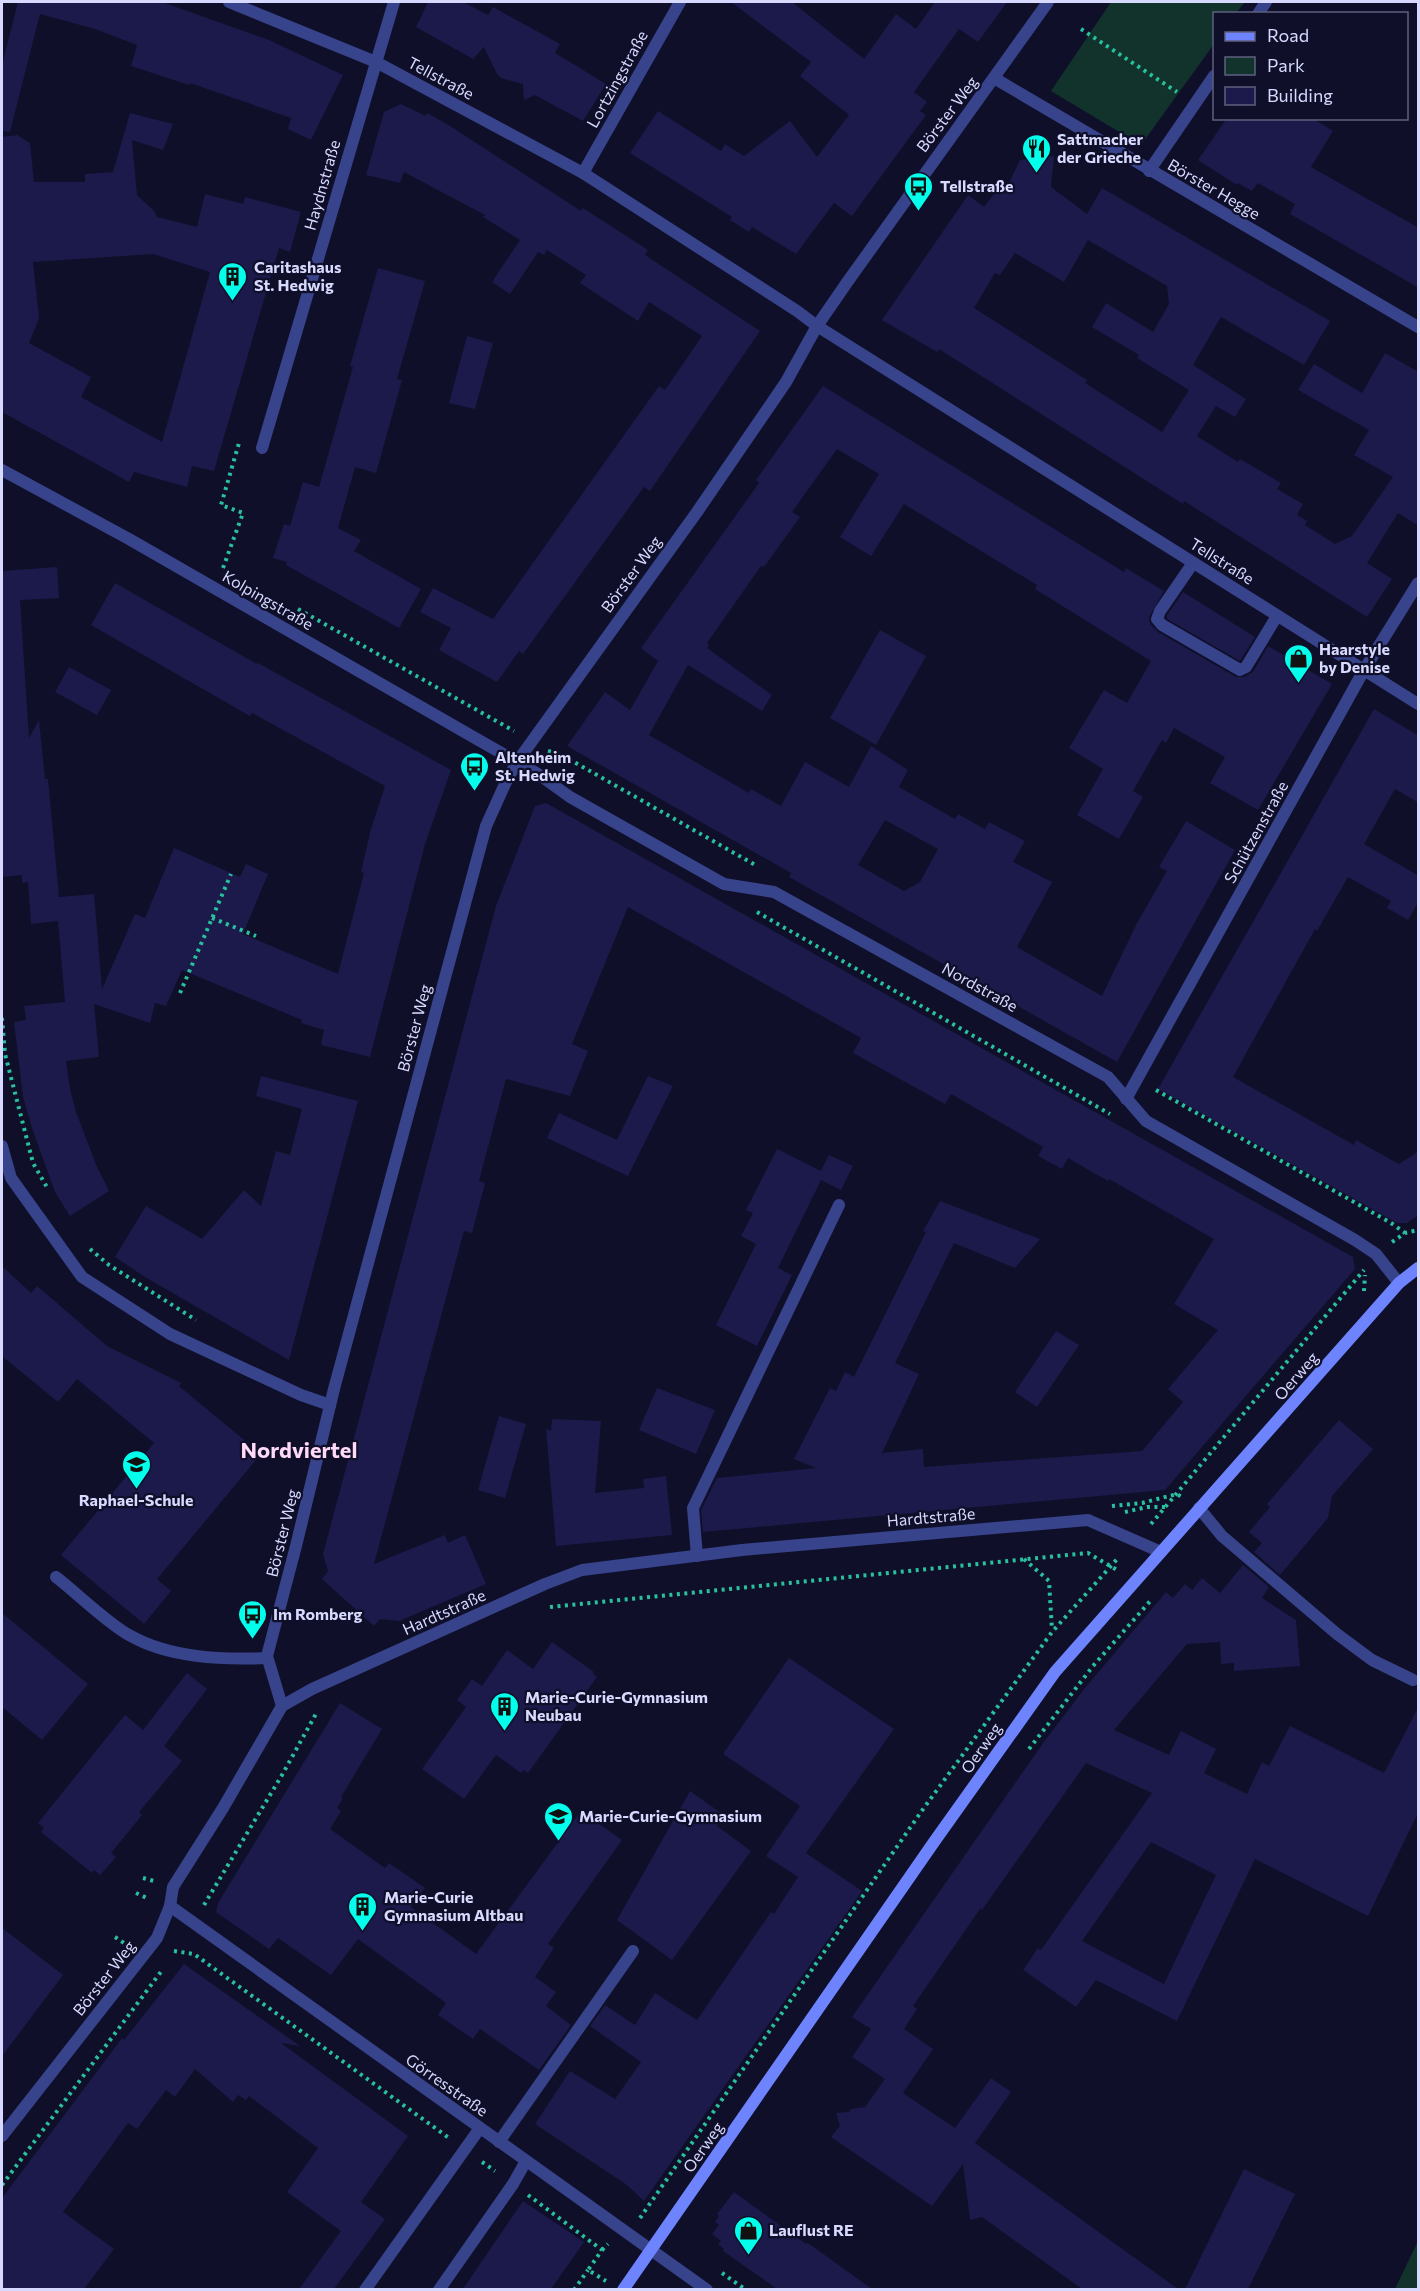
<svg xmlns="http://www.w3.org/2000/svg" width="1420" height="2291" font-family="Commissioner,sans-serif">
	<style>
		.green { fill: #11332c }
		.building { fill: #1b1a4b; fill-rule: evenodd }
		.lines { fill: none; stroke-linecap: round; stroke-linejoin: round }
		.path { stroke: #29c09d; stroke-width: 4; stroke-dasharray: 3 4.5; stroke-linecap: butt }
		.service { stroke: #37438a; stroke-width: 12 }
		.minor { stroke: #37438a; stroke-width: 12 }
		.secondary { stroke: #6e84ff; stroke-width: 12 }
		.labels { text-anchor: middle; stroke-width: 4.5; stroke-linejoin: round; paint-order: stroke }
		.street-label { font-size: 16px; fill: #d7d9ff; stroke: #0f0f29 }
		.poi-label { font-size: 16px; font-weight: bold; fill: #d7d9ff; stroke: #0f0f29; text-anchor: start }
		.district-label { font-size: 22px; font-weight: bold; fill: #ffd9f8; stroke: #0f0f29 }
	</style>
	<rect width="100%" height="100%" fill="#0f0f29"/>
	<g class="green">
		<polygon points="1111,2 1245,2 1236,13 1214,14 1214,44 1141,145 1051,91"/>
		<polygon points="1418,2241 1418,2289 1395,2289"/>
	</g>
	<g class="building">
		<polygon points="18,2 162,2 269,40 343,75 311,140 288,129 291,118 190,83 189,85 131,66 137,45 95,29 40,14 10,132 2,131 2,65"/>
		<polygon points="428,2 463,2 488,15 493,7 560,44 555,53 606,84 583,121 535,95 524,100 523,84 501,78 497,74 484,47 473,59 416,27"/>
		<polygon points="731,2 792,2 864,59 896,14 916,29 935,2 1007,2 978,42 959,29 914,92 927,102 920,111 926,115 852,216 834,203 796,254 752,227 749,232 730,220 732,217 630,153 658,111 721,151 725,144 744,156 790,121 817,157 849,115 800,76 811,62"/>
		<polygon points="401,104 426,116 427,113 447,124 581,211 583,208 648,250 645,255 760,331 650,491 644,487 523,654 519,651 497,682 439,650 451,628 420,612 433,588 493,619 659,386 665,390 702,336 649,302 638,321 580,283 586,275 547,250 544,255 538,252 510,294 492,282 520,240 483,217 485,215 404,172 400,183 366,175 384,112"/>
		<path d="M 130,113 L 173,124 L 163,150 L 132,140 L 137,195 L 154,211 L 157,217 L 197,227 L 205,194 L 243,204 L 245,197 L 301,212 L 290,252 L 279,248 L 214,471 L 192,466 L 187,487 L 134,472 L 129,482 L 2,412 L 2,137 L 17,135 L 30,143 L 34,182 L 85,182 L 85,174 L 113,172 ZM 153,254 L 210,272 L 162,442 L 81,397 L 91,377 L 29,343 L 39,318 L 33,262 Z"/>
		<polygon points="1227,118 1312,118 1333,131 1311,167 1419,228 1419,288 1290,214 1295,204 1258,183 1252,191 1238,183 1237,185 1198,160"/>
		<path d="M 1054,156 L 1051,187 L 1087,214 L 1102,188 L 1330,321 L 1304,365 L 1221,317 L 1193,365 L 1246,399 L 1235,417 L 1216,406 L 1197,436 L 1238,462 L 1240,459 L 1281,483 L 1277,489 L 1303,504 L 1297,515 L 1307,521 L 1305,525 L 1335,544 L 1352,536 L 1393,477 L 1354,455 L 1369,430 L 1298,390 L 1314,364 L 1362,393 L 1385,353 L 1419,372 L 1419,526 L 1398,513 L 1367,563 L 1392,579 L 1367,617 L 1184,501 L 1183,504 L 939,349 L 937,352 L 882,320 L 968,195 L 984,207 L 999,187 L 1005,191 L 1020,160 ZM 1088,240 L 1167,286 L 1169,304 L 1153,332 L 1106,303 L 1092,327 L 1139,355 L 1137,358 L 1189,390 L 1162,432 L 1085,383 L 1087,380 L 974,308 L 995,273 L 1000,275 L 1015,253 L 1064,282 Z"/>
		<polygon points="378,268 425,281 397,379 402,380 376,473 355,467 338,528 361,540 354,551 421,589 399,628 286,565 287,562 273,558 284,524 290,526 303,482 319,487 353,367 350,366"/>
		<polygon points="467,336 493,343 475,409 449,403"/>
		<path d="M 823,386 L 1124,572 L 1126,568 L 1164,591 L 1149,617 L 1150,624 L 1158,632 L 1236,677 L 1244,677 L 1253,672 L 1268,646 L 1332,684 L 1258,810 L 1210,783 L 1225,757 L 1174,728 L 1166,743 L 1162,740 L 1133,791 L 1143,797 L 1119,839 L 1077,815 L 1103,769 L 1069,748 L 1104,690 L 1127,703 L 1151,661 L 1035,589 L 1037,585 L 904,504 L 871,556 L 840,537 L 879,474 L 837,449 L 792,512 L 800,517 L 764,567 L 761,566 L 707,643 L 709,645 L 707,648 L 772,695 L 762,711 L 688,665 L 649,735 L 749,793 L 751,789 L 781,806 L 805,762 L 849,787 L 871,746 L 908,770 L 899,787 L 955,819 L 958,814 L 985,829 L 989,822 L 1025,841 L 1013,862 L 1052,882 L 1017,947 L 1102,996 L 1137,923 L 1167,871 L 1159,867 L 1186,821 L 1235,850 L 1117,1062 L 789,877 L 791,873 L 567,746 L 605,692 L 630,710 L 658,661 L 641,648 L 759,483 L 756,480 ZM 885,820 L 938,849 L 920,882 L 904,891 L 858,865 Z"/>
		<polygon points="57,567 59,598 20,600 29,738 39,720 45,779 48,779 59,897 94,894 102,989 135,914 145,918 174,848 240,877 246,864 268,874 243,934 338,974 364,873 361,872 371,829 385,786 252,713 250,716 91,625 115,583 257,664 258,663 451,770 425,844 370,1057 321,1045 324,1030 301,1023 302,1020 182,970 166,1006 155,1003 150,1023 94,1004 99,1057 66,1061 70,1089 76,1112 97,1167 109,1191 70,1216 55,1192 32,1128 23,1097 14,1022 26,1020 24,1006 65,1002 58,921 31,924 28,882 22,883 22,875 2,877 2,571"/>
		<polygon points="1183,592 1255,637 1240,661 1167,619 1167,615"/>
		<polygon points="880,630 926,656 876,745 830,718"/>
		<polygon points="69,667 111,690 97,715 55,692"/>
		<polygon points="1374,709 1419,736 1419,803 1395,789 1364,844 1419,876 1419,901 1408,920 1387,908 1391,901 1348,877 1317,931 1315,929 1233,1077 1354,1145 1356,1140 1399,1164 1419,1151 1419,1215 1407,1223 1397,1223 1158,1089"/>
		<polygon points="546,803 1353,1257 1355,1269 1165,1490 703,1532 701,1510 717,1478 816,1468 794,1459 830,1388 836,1391 845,1372 854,1377 926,1232 923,1231 940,1201 1040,1239 1015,1268 954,1243 895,1363 919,1374 882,1453 923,1449 924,1467 1142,1451 1183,1402 1168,1389 1218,1330 1174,1304 1214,1239 1109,1179 1108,1181 1068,1158 1062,1169 1038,1156 1043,1147 951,1094 945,1104 853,1053 861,1038 628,907 572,1044 588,1051 570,1096 506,1079 479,1181 485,1183 472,1233 464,1231 374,1564 445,1535 448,1543 465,1535 486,1584 399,1621 380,1619 374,1626 322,1579 328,1571 323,1554 496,906 535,806"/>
		<polygon points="261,1076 358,1101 289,1360 145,1277 115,1257 146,1206 202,1239 244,1190 261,1206 276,1151 290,1155 302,1109 256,1096"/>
		<polygon points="648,1076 673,1086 628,1176 547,1138 559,1113 617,1140"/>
		<polygon points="777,1149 821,1171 829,1155 853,1166 841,1190 821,1180 778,1268 792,1275 757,1346 716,1325 756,1244 741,1236 753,1213 746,1210"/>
		<polygon points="2,1266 31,1293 37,1286 107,1346 181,1383 179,1386 261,1454 157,1579 171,1591 144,1624 61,1555 154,1443 77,1379 58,1402 2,1356"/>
		<polygon points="1056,1331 1079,1345 1037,1407 1015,1392"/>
		<polygon points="657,1388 715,1410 696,1454 639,1430"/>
		<polygon points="499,1416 526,1424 505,1498 478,1490"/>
		<polygon points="552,1419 601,1421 595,1493 644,1488 643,1479 666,1476 672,1535 556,1546 546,1429 551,1431"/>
		<polygon points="1339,1420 1373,1449 1332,1496 1328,1518 1280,1575 1254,1552 1262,1543 1249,1532 1270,1507 1267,1504"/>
		<path d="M 1243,1565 L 1269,1587 L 1262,1598 L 1296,1620 L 1300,1666 L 1234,1671 L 1234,1663 L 1221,1664 L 1220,1642 L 1187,1644 L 1114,1730 L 1169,1755 L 1181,1731 L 1216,1749 L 1204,1773 L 1247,1794 L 1262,1762 L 1269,1766 L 1290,1726 L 1384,1773 L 1419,1706 L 1419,1811 L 1368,1916 L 1255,1859 L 1177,2021 L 1096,1980 L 1076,2007 L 1023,1970 L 1038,1948 L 1041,1950 L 1152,1793 L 1086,1763 L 982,1910 L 980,1909 L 913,2006 L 917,2009 L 904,2029 L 933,2049 L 903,2093 L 955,2128 L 991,2078 L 1011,2092 L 975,2143 L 1178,2289 L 1082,2289 L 982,2217 L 970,2220 L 963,2164 L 932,2206 L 831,2137 L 840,2126 L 836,2113 L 849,2112 L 851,2109 L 865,2107 L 885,2079 L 852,2057 L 871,2029 L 852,2017 L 1046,1739 L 1085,1688 L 1166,1592 L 1173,1598 L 1185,1584 L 1192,1590 L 1202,1578 L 1220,1593 ZM 1151,1842 L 1216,1875 L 1164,1984 L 1082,1941 Z"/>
		<polygon points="2,1613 88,1684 42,1740 2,1707"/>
		<polygon points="552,1642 594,1672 593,1674 597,1677 528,1773 524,1770 521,1773 496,1755 464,1799 422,1769 466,1707 457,1700 472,1679 482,1686 507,1650 533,1669"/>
		<polygon points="789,1658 894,1729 806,1853 862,1891 644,2201 627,2185 535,2124 570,2071 615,2099 641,2062 590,2026 605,2005 635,2025 655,1993 697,2020 771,1912 774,1914 798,1877 766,1856 800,1806 723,1754"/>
		<polygon points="187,1673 207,1689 164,1746 182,1761 139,1812 142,1815 111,1853 116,1857 100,1875 94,1870 92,1873 41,1832 44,1828 38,1823 125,1715 143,1730"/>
		<polygon points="340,1703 382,1729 341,1797 343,1798 337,1808 341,1811 330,1829 385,1868 389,1863 425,1888 411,1907 476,1954 581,1811 622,1840 548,1944 554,1948 535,1977 556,1992 546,2006 571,2025 539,2070 480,2029 473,2039 438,2015 446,2003 358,1939 331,1975 278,1938 269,1949 216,1912 218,1903"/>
		<polygon points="690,1791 725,1816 717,1826 751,1851 672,1960 617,1920"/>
		<polygon points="2,1928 63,1975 2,2056"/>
		<polygon points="184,1964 300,2046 281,2043 408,2136 361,2202 385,2219 334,2289 299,2289 341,2231 287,2192 318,2148 249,2096 246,2100 238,2095 233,2102 195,2069 175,2097 166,2090 137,2129 128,2123 63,2212 114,2249 84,2289 2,2289 2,2198 122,2038 124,2040"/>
		<polygon points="1244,2169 1295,2194 1248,2289 1185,2289"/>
		<polygon points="734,2192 806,2244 808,2243 872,2289 777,2289 723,2251 724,2249 718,2244 721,2241 712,2234 719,2225 715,2222 719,2216 717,2214"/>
		<polygon points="523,2201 584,2242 551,2289 463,2289"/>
	</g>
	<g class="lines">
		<g class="path">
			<polyline points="1081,29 1177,92"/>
			<polyline points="223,568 243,513 221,505 239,443"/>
			<polyline points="298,609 514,731"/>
			<polyline points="548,751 560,754 757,866"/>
			<polyline points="757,912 1110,1114"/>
			<polyline points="212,918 256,936"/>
			<polyline points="180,993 231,874"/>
			<polyline points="2,1018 5,1054 33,1163 48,1189"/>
			<polyline points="1156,1090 1391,1223 1405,1233"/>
			<polyline points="1392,1242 1405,1233 1418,1230"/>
			<polyline points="90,1249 109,1265 196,1320"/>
			<polyline points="1364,1291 1365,1275"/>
			<polyline points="1112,1506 1142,1503 1177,1494 1183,1498"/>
			<polyline points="1125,1512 1147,1507 1165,1507"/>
			<polyline points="1151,1524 1364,1270"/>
			<polyline points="1024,1559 1049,1581 1052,1630"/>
			<polyline points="550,1607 1088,1553 1117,1570"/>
			<polyline points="1029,1749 1093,1666 1152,1599"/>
			<polyline points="143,1878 154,1881"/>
			<polyline points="136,1893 149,1899"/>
			<polyline points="204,1905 282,1775 317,1712"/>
			<polyline points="115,1937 127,1945"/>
			<polyline points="174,1951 194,1954 449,2138"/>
			<polyline points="482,2162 495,2171"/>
			<polyline points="2,2185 163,1969"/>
			<polyline points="528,2195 602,2250 588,2270 606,2281"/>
			<polyline points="640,2218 921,1812 1052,1632 1119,1557"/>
			<polyline points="602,2250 608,2244"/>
			<polyline points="722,2273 746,2290"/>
			<polyline points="574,2290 588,2270"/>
		</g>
		<g class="service">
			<polyline points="1193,563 1160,611 1157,619 1162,625 1240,670 1246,667 1277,616"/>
			<polyline points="1199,1508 1222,1536 1337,1634 1372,1660 1413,1680"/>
			<path d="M 56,1577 C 78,1594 106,1622 129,1635 C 169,1658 222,1660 267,1658"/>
			<polyline points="499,2142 633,1951"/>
			<polyline points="365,2290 480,2128"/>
			<polyline points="439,2290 513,2184 526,2161"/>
		</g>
		<g class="minor">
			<polyline points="229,2 376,62 583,173 797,311 817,326 1418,704"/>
			<polyline points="1258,14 1266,2"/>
			<polyline points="994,78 1418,327"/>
			<polyline points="1149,171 1214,76"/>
			<polyline points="583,173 680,2"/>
			<polyline points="262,448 394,2"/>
			<polyline points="2,470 129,539 482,742 538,774 570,797 724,884 774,892 1108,1077 1146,1121 1355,1240 1376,1254 1399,1283"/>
			<polyline points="1126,1099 1364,670 1418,583"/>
			<polyline points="2,1146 11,1178 82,1277 170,1334 301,1395 330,1405"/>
			<polyline points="697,1556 693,1508 839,1205"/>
			<polyline points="282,1706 312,1689 545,1584 582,1570 742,1550 1088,1520 1161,1552"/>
			<polyline points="170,1906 707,2290"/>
			<polyline points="2,2136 157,1938 170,1906 173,1887 223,1808 282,1706 267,1656 296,1546 334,1389 486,826 505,784 517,762 697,512 786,382 817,326 848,281 1048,2"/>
		</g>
		<polyline class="secondary" points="623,2290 934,1842 1055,1672 1399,1283 1418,1268"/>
	</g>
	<defs>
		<symbol id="restaurant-pin" viewBox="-11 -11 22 30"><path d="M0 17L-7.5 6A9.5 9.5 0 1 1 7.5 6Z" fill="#03ffeb" stroke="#0f0f29"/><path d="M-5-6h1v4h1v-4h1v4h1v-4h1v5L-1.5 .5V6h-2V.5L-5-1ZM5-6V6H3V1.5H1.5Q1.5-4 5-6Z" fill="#111"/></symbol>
		<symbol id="bus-pin" viewBox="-11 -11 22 30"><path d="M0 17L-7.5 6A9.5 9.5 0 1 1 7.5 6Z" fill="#03ffeb" stroke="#0f0f29"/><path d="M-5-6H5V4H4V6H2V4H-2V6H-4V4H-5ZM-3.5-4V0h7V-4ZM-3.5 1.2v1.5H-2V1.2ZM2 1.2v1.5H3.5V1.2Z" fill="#111"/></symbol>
		<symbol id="building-pin" viewBox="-11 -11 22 30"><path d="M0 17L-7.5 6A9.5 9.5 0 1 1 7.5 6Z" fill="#03ffeb" stroke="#0f0f29"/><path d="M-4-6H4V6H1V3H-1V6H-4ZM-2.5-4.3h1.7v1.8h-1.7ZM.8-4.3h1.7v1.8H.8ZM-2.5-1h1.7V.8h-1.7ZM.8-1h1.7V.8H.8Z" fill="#111"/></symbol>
		<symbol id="shop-pin" viewBox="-11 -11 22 30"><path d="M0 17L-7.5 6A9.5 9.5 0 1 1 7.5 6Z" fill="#03ffeb" stroke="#0f0f29"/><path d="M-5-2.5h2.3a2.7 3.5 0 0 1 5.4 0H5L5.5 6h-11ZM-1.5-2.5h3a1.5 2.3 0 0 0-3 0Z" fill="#111"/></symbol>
		<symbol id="school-pin" viewBox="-11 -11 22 30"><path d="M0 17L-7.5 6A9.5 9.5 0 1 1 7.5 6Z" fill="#03ffeb" stroke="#0f0f29"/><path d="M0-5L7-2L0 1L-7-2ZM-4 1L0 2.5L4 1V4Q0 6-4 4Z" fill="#111"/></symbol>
	</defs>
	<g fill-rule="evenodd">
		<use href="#restaurant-pin" x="1020" y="132" width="33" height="45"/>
		<use href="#bus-pin" x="902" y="170" width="33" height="45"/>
		<use href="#building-pin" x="216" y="260" width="33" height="45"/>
		<use href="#shop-pin" x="1282" y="642" width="33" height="45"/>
		<use href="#bus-pin" x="458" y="750" width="33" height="45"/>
		<use href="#school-pin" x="120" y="1448" width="33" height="45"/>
		<use href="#bus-pin" x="236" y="1598" width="33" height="45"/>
		<use href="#building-pin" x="488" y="1690" width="33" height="45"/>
		<use href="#school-pin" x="542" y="1800" width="33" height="45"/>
		<use href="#building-pin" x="346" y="1890" width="33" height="45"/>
		<use href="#shop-pin" x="732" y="2214" width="33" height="45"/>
	</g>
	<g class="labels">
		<g class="street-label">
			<text transform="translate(441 78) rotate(28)" y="6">Tellstraße</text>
			<text transform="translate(617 79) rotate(-61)" y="6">Lortzingstraße</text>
			<text transform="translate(947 114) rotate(-53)" y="6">Börster Weg</text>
			<text transform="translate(322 185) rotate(-74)" y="6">Haydnstraße</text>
			<text transform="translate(1214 189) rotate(30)" y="6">Börster Hegge</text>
			<text transform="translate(1222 561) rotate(32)" y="6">Tellstraße</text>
			<text transform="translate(631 574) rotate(-54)" y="6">Börster Weg</text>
			<text transform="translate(268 600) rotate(30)" y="6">Kolpingstraße</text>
			<text transform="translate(1256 832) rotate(-61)" y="6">Schützenstraße</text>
			<text transform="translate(980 987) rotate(29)" y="6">Nordstraße</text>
			<text transform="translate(414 1028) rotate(-75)" y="6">Börster Weg</text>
			<text transform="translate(1296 1376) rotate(-49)" y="6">Oerweg</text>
			<text transform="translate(931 1517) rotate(-5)" y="6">Hardtstraße</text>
			<text transform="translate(282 1533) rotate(-76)" y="6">Börster Weg</text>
			<text transform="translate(444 1612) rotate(-24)" y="6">Hardtstraße</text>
			<text transform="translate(981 1748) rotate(-55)" y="6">Oerweg</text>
			<text transform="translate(104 1978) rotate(-52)" y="6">Börster Weg</text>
			<text transform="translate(447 2085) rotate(35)" y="6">Görresstraße</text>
			<text transform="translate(703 2147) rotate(-55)" y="6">Oerweg</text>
		</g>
		<g class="poi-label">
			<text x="1057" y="145">Sattmacher<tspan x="1057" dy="18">der Grieche</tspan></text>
			<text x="940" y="192">Tellstraße</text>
			<text x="254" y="273">Caritashaus<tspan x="254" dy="18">St. Hedwig</tspan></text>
			<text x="1319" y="655">Haarstyle<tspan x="1319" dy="18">by Denise</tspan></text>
			<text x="495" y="763">Altenheim<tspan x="495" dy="18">St. Hedwig</tspan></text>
			<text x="136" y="1506" text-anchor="middle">Raphael-Schule</text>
			<text x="273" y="1620">Im Romberg</text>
			<text x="525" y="1703">Marie-Curie-Gymnasium<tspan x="525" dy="18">Neubau</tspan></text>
			<text x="579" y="1822">Marie-Curie-Gymnasium</text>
			<text x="384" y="1903">Marie-Curie<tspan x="384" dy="18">Gymnasium Altbau</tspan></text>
			<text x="769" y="2236">Lauflust RE</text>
		</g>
		<g class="district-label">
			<text x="299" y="1458">Nordviertel</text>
		</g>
	</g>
	<rect width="1420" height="2291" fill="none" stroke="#d7d9ff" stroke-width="6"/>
	<rect x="1213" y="12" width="195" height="108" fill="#0f0f29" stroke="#5f607f" stroke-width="1.5"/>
	<rect x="1225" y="32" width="30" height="9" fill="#6e84ff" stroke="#5f607f" stroke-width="1.5"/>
	<text x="1267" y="42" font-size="18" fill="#d7d9ff">Road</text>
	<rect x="1225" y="57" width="30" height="18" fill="#11332c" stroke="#5f607f" stroke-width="1.5"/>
	<text x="1267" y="72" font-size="18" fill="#d7d9ff">Park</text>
	<rect x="1225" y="87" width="30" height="18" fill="#1b1a4b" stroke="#5f607f" stroke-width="1.5"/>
	<text x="1267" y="102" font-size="18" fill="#d7d9ff">Building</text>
</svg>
